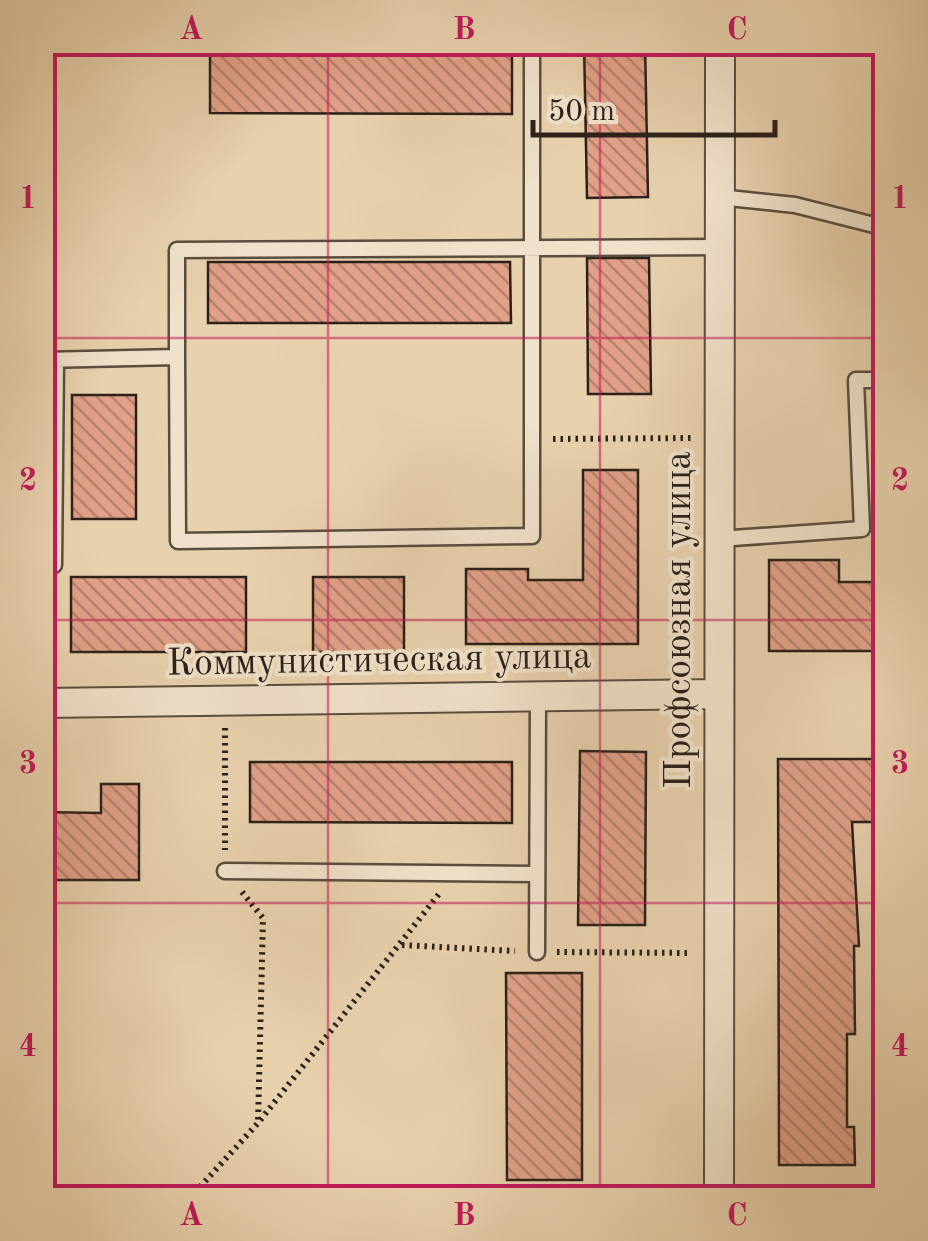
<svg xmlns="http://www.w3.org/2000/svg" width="928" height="1241" font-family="'Old Standard TT',serif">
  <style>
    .building { fill: url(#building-back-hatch); stroke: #2b201a; stroke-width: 2.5 }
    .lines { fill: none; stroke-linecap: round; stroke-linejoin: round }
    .service-casing { stroke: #5a4c3f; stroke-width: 19 }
    .minor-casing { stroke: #5a4c3f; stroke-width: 32 }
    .path { stroke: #2b201a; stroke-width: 6; stroke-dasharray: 2.5 5; stroke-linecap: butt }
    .service { stroke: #f0e1ca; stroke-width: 14 }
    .minor { stroke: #f0e1ca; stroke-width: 28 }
    .grid { fill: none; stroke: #c2185b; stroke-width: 2.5; stroke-opacity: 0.55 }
    .labels { text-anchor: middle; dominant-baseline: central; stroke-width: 8; stroke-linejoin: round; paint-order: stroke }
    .street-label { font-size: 38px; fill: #2b201a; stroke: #f0e1ca }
    .neatline { fill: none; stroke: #c2185b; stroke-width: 4 }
    .grid-label { font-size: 32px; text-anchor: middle; font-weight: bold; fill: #c2185b }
  </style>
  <defs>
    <pattern id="building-back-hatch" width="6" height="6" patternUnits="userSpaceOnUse" patternTransform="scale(2.5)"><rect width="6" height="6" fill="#e1a087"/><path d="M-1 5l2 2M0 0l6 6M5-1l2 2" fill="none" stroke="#b7826e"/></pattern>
  </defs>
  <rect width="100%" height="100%" fill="#e8d1ad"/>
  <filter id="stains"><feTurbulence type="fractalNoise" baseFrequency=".002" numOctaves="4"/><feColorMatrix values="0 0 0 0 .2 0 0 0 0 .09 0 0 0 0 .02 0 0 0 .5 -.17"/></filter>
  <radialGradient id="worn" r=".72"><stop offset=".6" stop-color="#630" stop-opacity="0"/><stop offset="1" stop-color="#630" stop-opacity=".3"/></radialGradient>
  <path class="building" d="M584 42H645L648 197 587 198Z
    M210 51 512 52V114L210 113Z
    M587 258H649L651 394H588Z
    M208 262H510L511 323H208Z
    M72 395H136V519H72Z
    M583 470H638V644H466V569H528V580H583Z
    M769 560H839V582H886V651H769Z
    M71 577H246V652H71Z
    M313 577H404V652H313Z
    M580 751 646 752 645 925H578Z
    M778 759H874V822H852L859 946H854L855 1034H847V1127H854L855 1165H779Z
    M250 762H512V823L250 822Z
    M101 784H139V880H42V812L101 813Z
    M506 973H582V1180H507Z"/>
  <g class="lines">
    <g class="service-casing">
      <path id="service" d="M719 197 795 205 886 228
        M177 357 178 541 532 536V42
        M42 360 177 357V250L719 247
        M719 539 862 529 856 380H886
        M42 565H54L56 360
        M225 871 537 874
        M537 952 538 697"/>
    </g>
    <g class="minor-casing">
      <path id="minor" d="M42 703 717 694
        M719 1198 720 42"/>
    </g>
    <path class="path" d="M553 439 691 438
      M54 674V587
      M225 728V850
      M242 892 263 918 258 1123
      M402 945 515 951
      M557 952 690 953
      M190 1198 258 1123 439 894"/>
    <use href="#service" class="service"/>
    <use href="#minor" class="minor"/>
  </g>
  <path class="grid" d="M328 42V1198M600 42V1198M42 338H886M42 620H886M42 903H886"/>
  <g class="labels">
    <g class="street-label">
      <text transform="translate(680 620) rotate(-90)">Профсоюзная улица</text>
      <text transform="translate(379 661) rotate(-1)">Коммунистическая улица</text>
    </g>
  </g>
  <rect width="928" height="1241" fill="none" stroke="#e8d1ad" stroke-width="110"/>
  <path d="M533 120v15h242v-15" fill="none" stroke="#2b201a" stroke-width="5"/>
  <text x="548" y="120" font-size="30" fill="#2b201a" stroke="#f0e1ca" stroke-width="8" paint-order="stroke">50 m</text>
  <rect x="55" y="55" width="818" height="1131" class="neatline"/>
  <g class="grid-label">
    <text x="191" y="39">A</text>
    <text x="464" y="39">B</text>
    <text x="737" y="39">C</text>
    <text x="28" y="208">1</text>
    <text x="900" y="208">1</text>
    <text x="28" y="490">2</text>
    <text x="900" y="490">2</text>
    <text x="28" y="773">3</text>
    <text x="900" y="773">3</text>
    <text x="28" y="1056">4</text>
    <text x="900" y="1056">4</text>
    <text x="191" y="1225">A</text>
    <text x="464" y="1225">B</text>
    <text x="737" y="1225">C</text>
  </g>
  <rect width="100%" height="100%" filter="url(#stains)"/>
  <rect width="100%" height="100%" fill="url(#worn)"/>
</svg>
